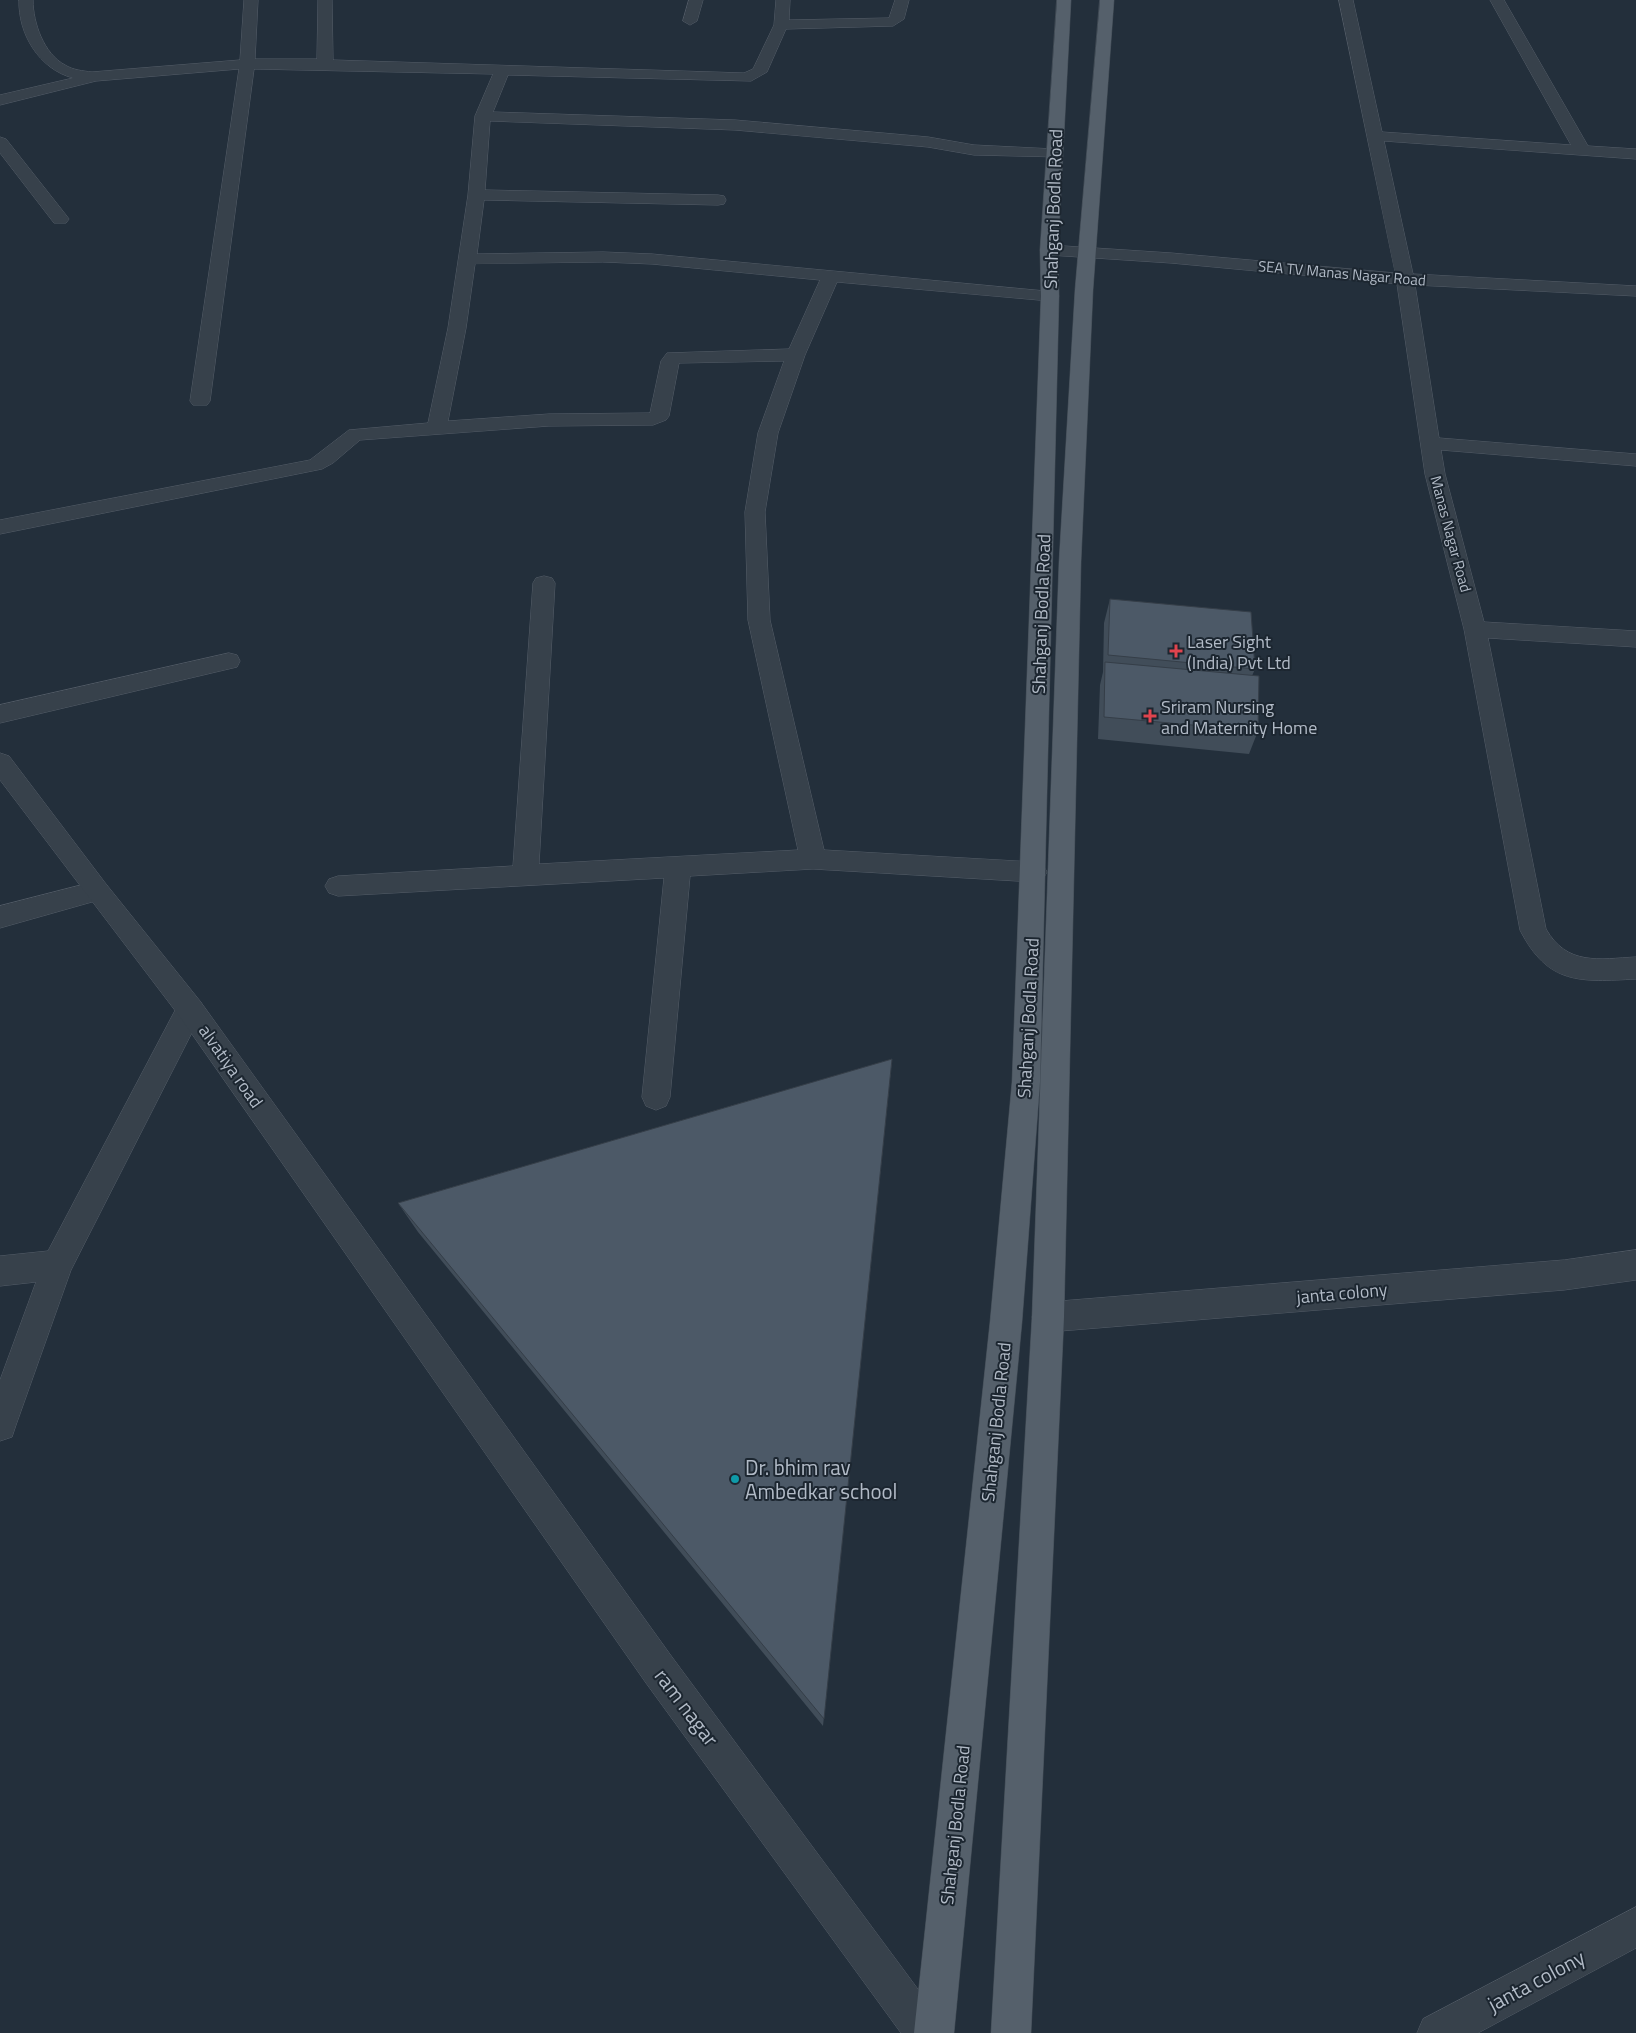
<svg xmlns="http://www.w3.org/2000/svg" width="1636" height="2033" font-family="'Titillium Web',sans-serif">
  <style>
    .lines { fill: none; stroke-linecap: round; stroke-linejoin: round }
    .minor-casing { stroke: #555e69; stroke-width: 1 }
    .tertiary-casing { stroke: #555e69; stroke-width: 1 }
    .primary-casing { stroke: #404a54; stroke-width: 1 }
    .minor { fill: #37414b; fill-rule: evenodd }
    .tertiary { fill: #37414b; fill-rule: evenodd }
    .primary { fill: #55606b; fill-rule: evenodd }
    .wall { fill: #414d59 }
    .building { fill: #4c5967; stroke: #353e48 }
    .health-dot { fill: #e0444e; stroke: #1c2630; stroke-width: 2 }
    .culture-dot { fill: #0f9aa8; stroke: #1c2630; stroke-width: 2 }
    .labels { text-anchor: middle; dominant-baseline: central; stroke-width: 4; stroke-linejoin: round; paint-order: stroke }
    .far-street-label { font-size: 15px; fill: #b2bbc7; stroke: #1c2630 }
    .street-label { font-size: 18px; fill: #b2bbc7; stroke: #1c2630 }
    .poi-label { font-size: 18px; fill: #b2bbc7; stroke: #1c2630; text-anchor: start }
    .near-poi-label { font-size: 21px; fill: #b2bbc7; stroke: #1c2630; text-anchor: start }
    .near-street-label { font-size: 21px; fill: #b2bbc7; stroke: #1c2630 }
  </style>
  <rect width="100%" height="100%" fill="#232f3b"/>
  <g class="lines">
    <g class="minor-casing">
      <path id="minor" d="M19 0H33C33 23 44 54 65 65 73 70 83 71 92 72L240 60 244 0H258L255 59H317L318 0H332L333 60 744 73 753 69 774 25 776 0H790L789 20 889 18 895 0H909L904 19 893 26 786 29 767 72 751 81 508 75 493 112 735 120 928 137 974 145 1054 149 1062 154 1060 157 974 155 928 147 735 130 490 121 485 190 718 195 724 196 726 200 724 204 718 205 484 200 477 254 603 252 652 254 1056 292 1059 296 1056 300 1050 301 837 282 805 355 778 433 765 512 770 620 824 850 1034 862 1043 865 1047 872 1043 879 1034 882 813 869 690 876 670 1097 666 1106 656 1110 646 1106 642 1097 664 878 338 896 329 893 325 886 329 879 338 876 513 866 533 583 536 578 544 576 552 578 555 583 539 864 798 850 748 620 745 512 758 433 784 361 679 363 669 416 666 420 653 425 549 426 360 440 333 463 322 469 0 534V520L310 460 349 430 428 423 448 328 468 195 475 116 493 74 254 69 210 401 207 405H193L190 401 239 69 96 81 0 105V95L73 78C39 69 18 34 19 0ZM603 262 652 264 820 280 789 349 667 353 661 361 650 413 549 414 448 421 466 328 475 264Z
        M689 0H703L697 21 690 25 683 21Z
        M1339 0H1353L1382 132 1571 145 1490 0H1504L1588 146 1636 149V159L1384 141 1413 274 1636 286V296L1415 285 1439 438 1636 454V466L1441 450 1445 474 1484 622 1636 631V647L1488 638 1546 929C1567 966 1599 959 1636 957V979C1580 982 1548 985 1520 930L1464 629 1425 474 1397 284 1171 263 1049 255 1043 254 1040 250 1043 246 1049 245 1171 253 1395 273Z
        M0 137 6 139 66 215 69 219 66 223H54L0 153Z
        M229 653 237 655 240 661 237 667 0 723V705Z
        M97 881 106 884 110 891 106 898 0 928V906Z
        M190 997 200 1001 204 1009 71 1270 16 1425 12 1437 0 1441V1380L36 1282 0 1286V1256L48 1251 180 1001Z
        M1636 1250V1280L1564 1290 1048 1332 1037 1328 1032 1317 1037 1306 1048 1302 1564 1260Z
        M1636 1907V1948L1478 2033H1417L1423 2019Z"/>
    </g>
    <g class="tertiary-casing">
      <path id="tertiary" d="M0 753 9 756 106 884 200 1001 672 1657 940 2019 946 2033H901L646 1683 180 1017 0 780Z"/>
    </g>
    <g class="primary-casing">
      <path id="primary" d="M1057 0H1071L1058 250 1059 296 1040 1082 1022 1322 954 2033H914L990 1322 1012 1082 1041 296 1040 250Z
        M1100 0H1114L1093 290 1081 562 1064 1317 1031 2033H991L1032 1317 1059 562 1075 290Z"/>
    </g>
    <use href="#minor" class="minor"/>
    <use href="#tertiary" class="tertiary"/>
    <use href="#primary" class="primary"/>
  </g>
  <path class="wall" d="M1110 599 1255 669 1252 676 1258 731 1249 754 1098 739 1100 685 1103 672 1104 623Z
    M892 1059 823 1726 418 1232 398 1203Z"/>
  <path class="building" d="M1110 599 1251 612 1255 669 1108 655Z
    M1105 662 1259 676 1258 731 1104 717Z
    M892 1059 824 1719 398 1203Z"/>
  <g class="health-dot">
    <path d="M1173.5 643.5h5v5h5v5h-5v5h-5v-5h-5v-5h5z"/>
    <path d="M1147.5 708.5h5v5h5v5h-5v5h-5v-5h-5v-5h5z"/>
  </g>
  <circle class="culture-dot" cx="735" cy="1479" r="5"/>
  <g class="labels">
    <g class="far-street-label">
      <text transform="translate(1342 273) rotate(5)">SEA TV Manas Nagar Road</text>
      <text transform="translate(1451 534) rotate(75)">Manas Nagar Road</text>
    </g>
    <g class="street-label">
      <text transform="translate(1053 209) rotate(-88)">Shahganj Bodla Road</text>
      <text transform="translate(1041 614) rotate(-88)">Shahganj Bodla Road</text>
      <text transform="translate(1028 1018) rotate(-87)">Shahganj Bodla Road</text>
      <text transform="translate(231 1066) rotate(55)">alvatiya road</text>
      <text transform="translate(1342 1293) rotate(-5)">janta colony</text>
      <text transform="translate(996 1422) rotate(-84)">Shahganj Bodla Road</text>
      <text transform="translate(955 1825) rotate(-84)">Shahganj Bodla Road</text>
    </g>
    <g class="poi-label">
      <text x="1187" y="641">Laser Sight<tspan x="1187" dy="21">(India) Pvt Ltd</tspan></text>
      <text x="1161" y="706">Sriram Nursing<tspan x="1161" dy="21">and Maternity Home</tspan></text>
    </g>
    <g class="near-poi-label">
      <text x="745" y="1467">Dr. bhim rav<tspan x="745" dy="24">Ambedkar school</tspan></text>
    </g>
    <g class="near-street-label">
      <text transform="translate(687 1707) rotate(53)">ram nagar</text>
      <text transform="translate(1536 1980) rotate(-28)">janta colony</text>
    </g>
  </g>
</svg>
